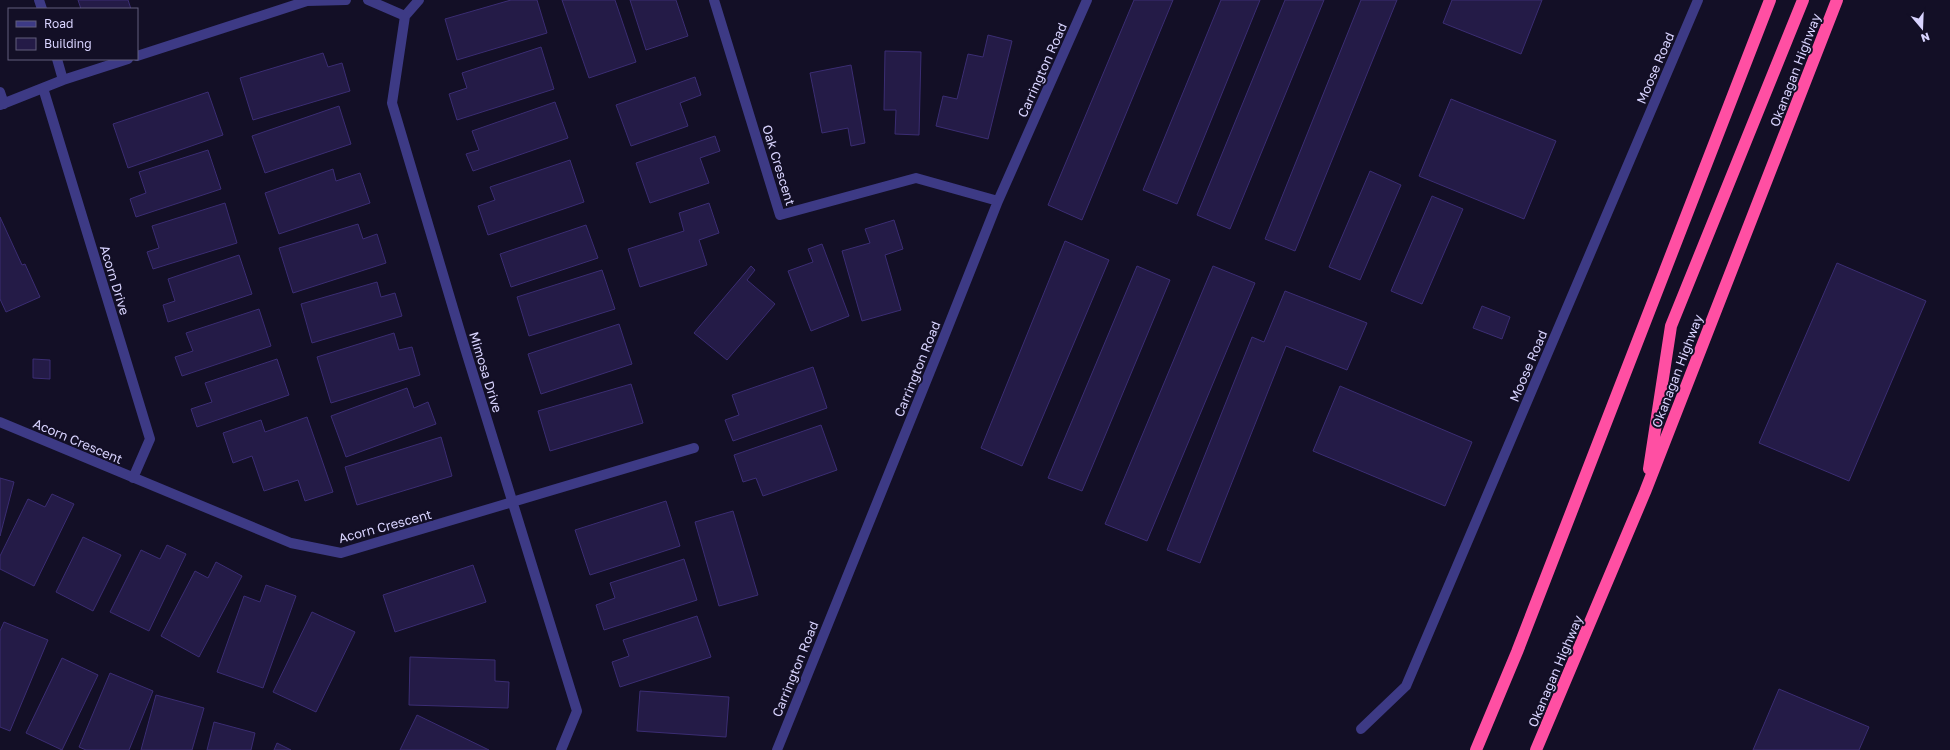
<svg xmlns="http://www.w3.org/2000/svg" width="1950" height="750" font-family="'Golos Text',sans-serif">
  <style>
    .building { fill: #241b47; stroke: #3b2d73 }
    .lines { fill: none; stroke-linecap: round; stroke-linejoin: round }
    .street { stroke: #3d3a85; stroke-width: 10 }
    .highway { stroke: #ff4fa3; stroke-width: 12 }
    .labels { text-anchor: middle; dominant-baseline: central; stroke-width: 4; stroke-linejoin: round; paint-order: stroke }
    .street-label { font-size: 13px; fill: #d9d4ff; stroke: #130f26 }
  </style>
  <rect width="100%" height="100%" fill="#130f26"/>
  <path class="building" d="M78 0H128L131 9H81Z
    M511 0H537L547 33 457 60 445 19Z
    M562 0H615L636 62 589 78Z
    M630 0H676L688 36 646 50Z
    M1134 0H1173L1082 220 1048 205Z
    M1221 0H1260L1177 204 1143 190Z
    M1285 0H1324L1230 229 1197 215Z
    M1361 0H1397L1295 251 1265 239Z
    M1452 0H1542L1521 54 1443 23Z
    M988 35 1012 41 988 139 936 126 943 96 957 99 968 54 983 57Z
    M541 47 554 89 457 120 449 94 467 88 462 73Z
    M885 51 921 52 919 135 895 134 896 110H884Z
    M323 53 328 67 342 63 350 91 253 120 240 78Z
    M851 65 865 143 851 146 848 128 822 133 810 73Z
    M695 77 701 95 680 103 688 126 631 146 616 105Z
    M208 92 223 135 128 168 113 124Z
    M1451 99 1556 141 1524 219 1419 176Z
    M555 102 568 138 473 171 466 154 479 150 472 131Z
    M339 106 351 144 265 173 252 136Z
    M715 136 720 151 700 158 709 183 650 203 636 163Z
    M208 150 221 189 136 217 130 199 146 193 139 172Z
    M570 160 584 202 488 235 478 206 495 200 490 187Z
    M333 169 336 181 360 173 370 203 279 234 265 193Z
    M1370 171 1401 185 1360 280 1329 267Z
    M1432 196 1463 209 1422 304 1391 291Z
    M225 203 237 243 153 269 147 252 159 248 152 226Z
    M709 203 719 233 699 240 707 265 640 287 628 249 684 231 679 213Z
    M0 217 22 265 25 264 40 297 6 312 0 299Z
    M894 220 903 249 885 255 901 310 862 321 842 251 870 243 865 229Z
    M358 224 363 239 377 234 386 263 293 293 279 248Z
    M586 225 598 258 511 287 500 254Z
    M1065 241 1109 260 1022 466 981 448Z
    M822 244 849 316 811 331 788 271 813 262 808 249Z
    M239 255 252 294 168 322 163 305 175 301 168 279Z
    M1837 263 1926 301 1849 481 1759 443Z
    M751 266 755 270 747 280 775 304 727 360 694 333Z
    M1137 266 1170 280 1082 491 1048 478Z
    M1213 266 1255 283 1147 541 1105 524Z
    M602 270 615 309 529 336 517 297Z
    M377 282 381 297 395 293 402 316 312 343 301 304Z
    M1285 291 1367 323 1347 370 1286 346 1200 563 1167 550 1252 337 1264 342Z
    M1482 306 1510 317 1502 339 1473 328Z
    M259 309 271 346 182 376 175 357 193 351 186 333Z
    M619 324 632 364 541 394 528 354Z
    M394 333 399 350 412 347 420 375 331 403 317 357Z
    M33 359 50 360V379L33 378Z
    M277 359 289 395 197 427 191 409 212 402 205 383Z
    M813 367 827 408 733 441 725 420 739 415 732 395Z
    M631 384 643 423 550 451 538 411Z
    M1340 386 1472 442 1445 506 1313 451Z
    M407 388 414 408 428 402 436 424 346 457 331 416Z
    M307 417 333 492 305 501 298 480 264 491 252 456 233 463 223 433 261 420 265 432Z
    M821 425 837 470 763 496 756 478 743 482 734 455Z
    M441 437 452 476 357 505 345 467Z
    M0 478 14 482 0 536Z
    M52 494 74 504 34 586 0 569V556L28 499 45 507Z
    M666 501 680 546 590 575 575 530Z
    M733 511 758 595 719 606 695 522Z
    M83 537 121 555 93 611 56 592Z
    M167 545 186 554 149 631 110 612 141 550 160 559Z
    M684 559 697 600 604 630 596 605 615 598 610 583Z
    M216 562 242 576 199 657 161 636 195 571 208 578Z
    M473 565 486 602 395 632 383 595Z
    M266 585 296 596 263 688 217 672 244 596 260 602Z
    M312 612 355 632 316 712 273 692Z
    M697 616 711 657 620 687 612 662 629 656 623 640Z
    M4 622 48 640 10 731 0 727V631Z
    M410 657 495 660V681L509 682 508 708 409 705Z
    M62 658 98 675 62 750 26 733Z
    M110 673 153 691 129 750H86L79 747Z
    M1779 689 1869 727 1859 750H1753Z
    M640 691 729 697 726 737 637 731Z
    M156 695 204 708 192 750H141Z
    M417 715 489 750H400Z
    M214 722 255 733 251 750H207Z
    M277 743 291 750H274Z"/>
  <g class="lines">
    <path class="street" d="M39 0 42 9
      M368 0 405 16
      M419 0 405 16 392 103 464 345 577 711 561 750
      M714 0 780 215 916 178 998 201
      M137 56 307 1 346 0
      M57 59 63 80
      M43 88 150 439 133 478
      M0 92 4 104
      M0 105 63 80 128 59
      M0 422 291 543 341 553 694 448
      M1361 729 1406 686 1698 0
      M777 750 942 342 998 201 1087 0"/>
    <path class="highway" d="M1649 469 1671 326 1803 0
      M1476 750 1517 652 1770 0
      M1536 750 1645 492 1837 0"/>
  </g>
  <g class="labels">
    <g class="street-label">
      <text transform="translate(1655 68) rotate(-67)">Moose Road</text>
      <text transform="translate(1042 70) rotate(-66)">Carrington Road</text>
      <text transform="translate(1795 70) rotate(-69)">Okanagan Highway</text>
      <text transform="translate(779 165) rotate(73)">Oak Crescent</text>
      <text transform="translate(115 280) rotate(73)">Acorn Drive</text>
      <text transform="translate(1528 366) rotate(-67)">Moose Road</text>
      <text transform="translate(917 369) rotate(-68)">Carrington Road</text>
      <text transform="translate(1677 371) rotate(-69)">Okanagan Highway</text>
      <text transform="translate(486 372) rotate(73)">Mimosa Drive</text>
      <text transform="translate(78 441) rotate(23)">Acorn Crescent</text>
      <text transform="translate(385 526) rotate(-15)">Acorn Crescent</text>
      <text transform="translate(795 669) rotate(-68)">Carrington Road</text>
      <text transform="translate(1555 671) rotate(-67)">Okanagan Highway</text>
    </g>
  </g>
  <rect x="8" y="8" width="130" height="52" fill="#130f26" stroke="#625e7d"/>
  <rect x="16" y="21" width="20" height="6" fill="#3d3a85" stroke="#625e7d"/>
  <text x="44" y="28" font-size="12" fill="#d9d4ff">Road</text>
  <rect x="16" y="38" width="20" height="12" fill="#241b47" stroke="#625e7d"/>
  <text x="44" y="48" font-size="12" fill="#d9d4ff">Building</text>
  <g transform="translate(1922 28) rotate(161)" stroke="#130f26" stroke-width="3" paint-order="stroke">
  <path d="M0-3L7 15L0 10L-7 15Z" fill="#d9d4ff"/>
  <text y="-6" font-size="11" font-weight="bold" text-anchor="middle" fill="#d9d4ff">N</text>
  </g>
</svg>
